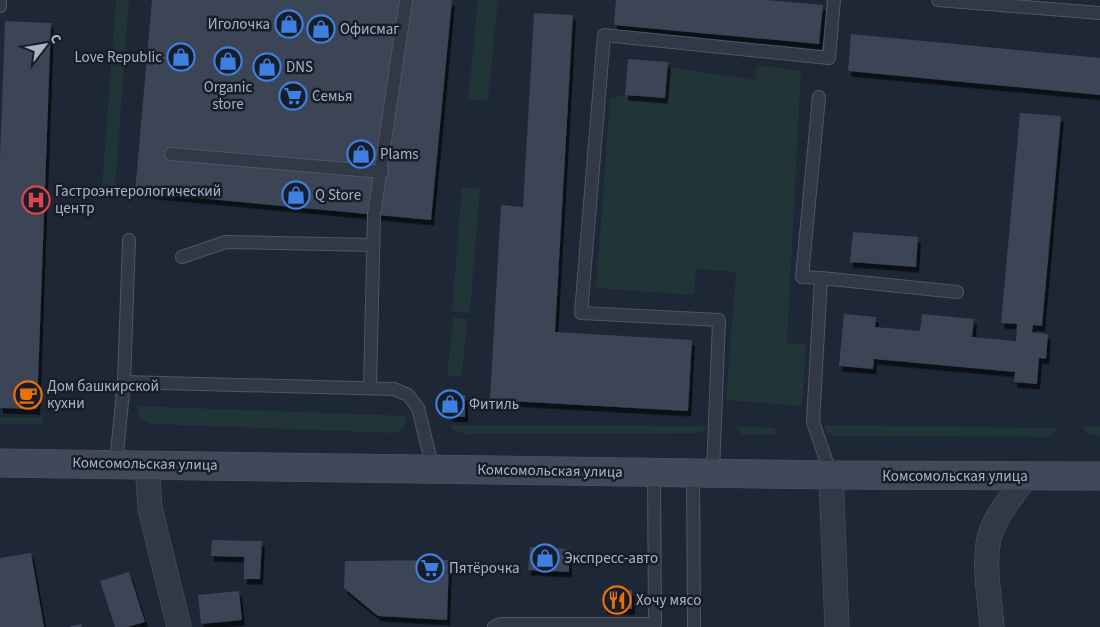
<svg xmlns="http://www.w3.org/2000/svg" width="1100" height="627" font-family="'Source Sans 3',sans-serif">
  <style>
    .green { fill: #213437 }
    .building { fill: #3a4556; filter: url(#shadow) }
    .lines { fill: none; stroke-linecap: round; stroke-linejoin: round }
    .lane-casing { stroke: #4f5664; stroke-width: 14 }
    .street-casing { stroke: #4f5664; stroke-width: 25 }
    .secondary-casing { stroke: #4f5664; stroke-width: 29 }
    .lane { stroke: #323946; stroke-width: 12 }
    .street { stroke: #323946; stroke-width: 24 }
    .secondary { stroke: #404859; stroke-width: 28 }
    .labels { text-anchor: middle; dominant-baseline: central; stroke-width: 5; stroke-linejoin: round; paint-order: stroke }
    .poi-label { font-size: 15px; fill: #abb3c3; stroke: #171e2a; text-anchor: start }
    .street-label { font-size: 15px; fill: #abb3c3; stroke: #171e2a }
  </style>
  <defs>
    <filter id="shadow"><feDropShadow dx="3" dy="5.5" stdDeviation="0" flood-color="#0009"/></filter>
  </defs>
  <rect width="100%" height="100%" fill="#1e2735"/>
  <path class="green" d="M116 0H129L115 188 102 187Z
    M478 0H498L488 101 468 99Z
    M757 65 801 71 787 343 806 344 802 406 726 400 736 272 696 269 694 295 596 288 610 99 625 95 668 67 755 80Z
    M462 187 480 189 470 313 452 311Z
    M453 318 467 319 462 377 447 375Z
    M137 406 407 416 403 430 393 433 154 424C141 421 137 419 137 406Z
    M0 417H45L41 424H0Z
    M450 425 707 426 703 432 697 433 465 434 455 431Z
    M824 425 1058 428 1050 437 835 436 826 432Z
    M734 426 775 428V435L741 434Z
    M1082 426H1100V437L1086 433Z"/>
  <path class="building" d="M152 0H452L431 220 135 192Z
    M616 0H766L823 5 819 44 614 25Z
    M534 13 573 15 555 332 692 340 688 411 490 400 501 205 523 207Z
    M5 21 51 23 37 409 0 408V159Z
    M851 34 1100 58V95L848 71Z
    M628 59 668 62 665 98 625 95Z
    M1020 113 1061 116 1042 326 1033 325 1032 332 1048 334 1046 359 1039 358 1037 384 1014 382 1015 372 874 359 873 369 839 366 844 314 876 317 875 327 920 331 922 314 974 319 972 337 1016 341 1017 324 1001 323Z
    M853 232 918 237 916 267 850 262Z
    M450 395H465V417L449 416Z
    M212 540 262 541 260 579H244V557L211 556Z
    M530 547 569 549V572L528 570Z
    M31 553 44 627H0V558Z
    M449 560 447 620 378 616 344 588 345 561Z
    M129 572 145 622 127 627H115L100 581Z
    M604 590H632V609H604Z
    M239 591 242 620 201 624 198 595Z
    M81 624 82 627H70V626Z"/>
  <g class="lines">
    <g class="lane-casing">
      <path id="lane" d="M938 0 1100 13
        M0 6V0
        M819 97 802 277 821 278
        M171 154 382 172
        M182 257 226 242 374 245
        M124 382 394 389 408 395 418 408 433 469
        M370 388 374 215 406 0
        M116 463 124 382 129 240
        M693 472 694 627
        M713 472 719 320 581 313 604 35 829 58 834 0
        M831 475 813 422 821 278 957 292
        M494 627 500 624H655L654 473"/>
    </g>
    <g class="street-casing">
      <path id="street" d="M147 464 150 508 179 627
        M831 475 837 627
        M992 627C990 599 983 566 989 539 994 516 1014 495 1026 476"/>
    </g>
    <g class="secondary-casing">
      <path id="secondary" d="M0 463 831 475 1100 476"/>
    </g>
    <use href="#lane" class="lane"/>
    <use href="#street" class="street"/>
    <use href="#secondary" class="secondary"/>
  </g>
  <defs>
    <g id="shop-ring" transform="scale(1.4375)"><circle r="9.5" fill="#171e2a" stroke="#3f7fe0" stroke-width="1.5"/><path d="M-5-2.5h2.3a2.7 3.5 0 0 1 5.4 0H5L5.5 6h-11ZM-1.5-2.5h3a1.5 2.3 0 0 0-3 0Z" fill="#3f7fe0"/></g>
    <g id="supermarket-ring" transform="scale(1.4375)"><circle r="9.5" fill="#171e2a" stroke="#3f7fe0" stroke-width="1.5"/><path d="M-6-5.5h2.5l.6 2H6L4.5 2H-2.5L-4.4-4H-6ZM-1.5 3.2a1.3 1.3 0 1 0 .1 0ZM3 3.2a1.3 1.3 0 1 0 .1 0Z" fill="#3f7fe0"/></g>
    <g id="hospital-ring" transform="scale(1.4375)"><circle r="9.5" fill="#171e2a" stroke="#e0444e" stroke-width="1.5"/><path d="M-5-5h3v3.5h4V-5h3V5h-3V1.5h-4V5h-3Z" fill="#e0444e"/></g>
    <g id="cafe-ring" transform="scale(1.4375)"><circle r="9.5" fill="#171e2a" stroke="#e8710a" stroke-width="1.5"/><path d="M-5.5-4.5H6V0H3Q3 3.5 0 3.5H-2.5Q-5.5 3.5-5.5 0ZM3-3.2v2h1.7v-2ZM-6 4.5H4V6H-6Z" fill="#e8710a"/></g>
    <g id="restaurant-ring" transform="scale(1.4375)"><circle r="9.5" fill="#171e2a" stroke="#e8710a" stroke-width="1.5"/><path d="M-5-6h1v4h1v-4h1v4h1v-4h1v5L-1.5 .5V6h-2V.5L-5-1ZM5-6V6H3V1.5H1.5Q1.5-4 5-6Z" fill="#e8710a"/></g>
  </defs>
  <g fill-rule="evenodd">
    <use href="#shop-ring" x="289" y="24"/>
    <use href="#shop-ring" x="321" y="29"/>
    <use href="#shop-ring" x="181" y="57"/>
    <use href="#shop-ring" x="228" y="61"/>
    <use href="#shop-ring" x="267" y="67"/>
    <use href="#supermarket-ring" x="293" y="96"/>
    <use href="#shop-ring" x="361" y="154"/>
    <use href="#shop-ring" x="296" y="195"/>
    <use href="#hospital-ring" x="36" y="200"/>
    <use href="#cafe-ring" x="28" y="395"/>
    <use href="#shop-ring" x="450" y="404"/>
    <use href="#shop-ring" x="545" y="558"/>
    <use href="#supermarket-ring" x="430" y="568"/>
    <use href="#restaurant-ring" x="617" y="600"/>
  </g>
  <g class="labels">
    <g class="poi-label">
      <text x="270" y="24" text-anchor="end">Иголочка</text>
      <text x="340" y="29">Офисмаг</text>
      <text x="162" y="57" text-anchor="end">Love Republic</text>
      <text x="286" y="67">DNS</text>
      <text x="228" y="87" text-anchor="middle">Organic<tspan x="228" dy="17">store</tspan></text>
      <text x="312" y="96">Семья</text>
      <text x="380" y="154">Plams</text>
      <text x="55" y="191">Гастроэнтерологический<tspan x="55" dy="17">центр</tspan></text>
      <text x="315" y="195">Q Store</text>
      <text x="47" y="386">Дом башкирской<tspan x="47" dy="17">кухни</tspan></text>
      <text x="469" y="404">Фитиль</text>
      <text x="564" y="558">Экспресс-авто</text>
      <text x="449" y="568">Пятёрочка</text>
      <text x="636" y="600">Хочу мясо</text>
    </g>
    <g class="street-label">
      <text transform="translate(145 464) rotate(1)">Комсомольская улица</text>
      <text transform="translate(550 471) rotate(1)">Комсомольская улица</text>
      <text x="955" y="476">Комсомольская улица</text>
    </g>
  </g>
  <g transform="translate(45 45) rotate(59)" stroke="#171e2a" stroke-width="4" paint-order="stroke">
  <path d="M0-4L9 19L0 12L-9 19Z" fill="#abb3c3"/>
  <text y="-8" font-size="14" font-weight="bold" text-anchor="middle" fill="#abb3c3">С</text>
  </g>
</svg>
